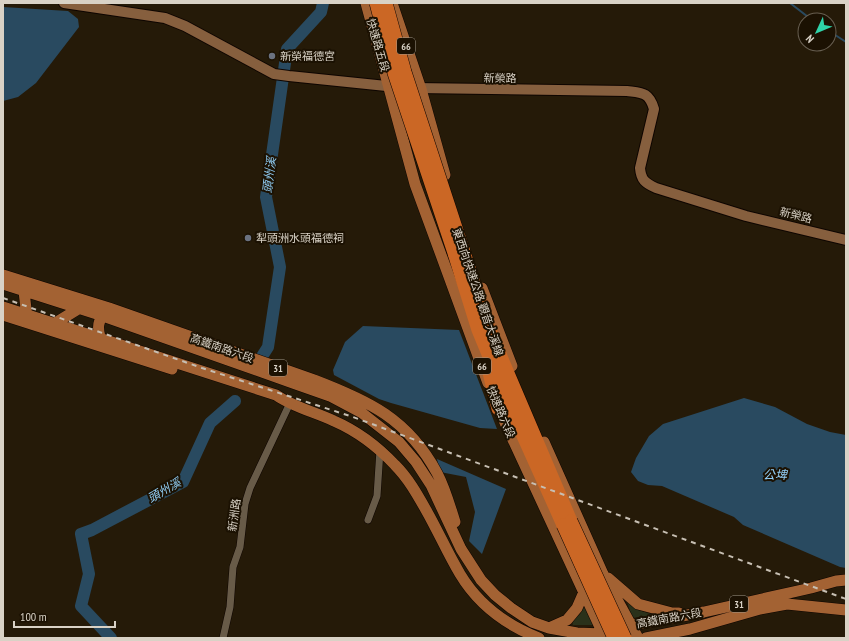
<svg xmlns="http://www.w3.org/2000/svg" width="849" height="641" font-family="'PT Sans Narrow','Noto Sans TC',sans-serif">
  <style>
    .green { fill: #2a311a }
    .water { fill: #294a60 }
    .lines { fill: none; stroke-linecap: round; stroke-linejoin: round }
    .stream { stroke: #294a60; stroke-width: 2 }
    .river { stroke: #294a60; stroke-width: 12 }
    .street-casing { stroke: #0e0500; stroke-width: 8 }
    .secondary-casing { stroke: #0e0500; stroke-width: 12 }
    .primary-casing { stroke: #0e0500; stroke-width: 12 }
    .highway-casing { stroke: #0e0500; stroke-width: 14 }
    .street { stroke: #685b48; stroke-width: 7 }
    .secondary { stroke: #865f3e; stroke-width: 10 }
    .primary { stroke: #a36233; stroke-width: 11 }
    .highway { stroke: #cb6725; stroke-width: 13 }
    .rail { stroke: #c7bfb3; stroke-width: 2; stroke-dasharray: 5 5; stroke-linecap: butt }
    .highway-bridge-casing { stroke: #0e0500; stroke-width: 14; stroke-linecap: butt }
    .highway-bridge { stroke: #cb6725; stroke-width: 13 }
    .worship-dot { fill: #6b7280; stroke: #1b1102; stroke-width: 1.5 }
    .labels { text-anchor: middle; dominant-baseline: central; stroke-width: 4; stroke-linejoin: round; paint-order: stroke }
    .shield { fill: #1b1102; stroke: #a0988b; stroke-width: 1 }
    .shield-label { font-size: 10px; font-weight: bold; fill: #d9d2c6 }
    .street-label { font-size: 11px; fill: #d9d2c6; stroke: #1b1102 }
    .poi-label { font-size: 11px; fill: #d9d2c6; stroke: #1b1102; text-anchor: start }
    .water-label { font-size: 12px; font-style: italic; fill: #91cef6; stroke: #1b1102 }
  </style>
  <rect width="100%" height="100%" fill="#251a08"/>
  <path class="green" d="M627 601 639 610 653 615 632 618Z
    M586 607 594 625H573L572 621 580 614 583 608Z"/>
  <path class="water" d="M3 7 68 11 78 19 79 27 36 83 18 97 3 101Z
    M363 326 459 330 497 429 480 428 391 403 379 399 334 375 333 370 345 342Z
    M744 398 775 407 807 424 830 432 846 435V568L840 567 743 525 734 517 662 486 648 485 638 481 631 472 636 458 649 436 663 424Z
    M437 459 506 489 482 554 469 541 475 512 466 477 440 472Z"/>
  <g class="lines">
    <path class="stream" d="M790 3 812 20
      M829 31 846 42"/>
    <path class="river" d="M261 358 268 347 280 267 266 197 287 49 321 12 323 3
      M111 638 81 606 89 574 81 534 92 530 183 482 210 423 235 401"/>
    <g class="street-casing">
      <path id="street" d="M368 520 377 496 380 450
        M223 638 230 607 233 567 240 547 245 504 250 488 290 403"/>
    </g>
    <g class="secondary-casing">
      <path id="secondary" d="M64 3 165 18 185 26 274 74 289 76 396 87
        M414 88 627 91C642 93 649 92 654 109L640 168C641 180 645 183 656 188L746 216 846 240"/>
    </g>
    <g class="primary-casing">
      <path id="primary" d="M366 3 415 184 488 383
        M393 6 421 89 445 175
        M3 275 109 308 314 380C369 401 408 419 437 473 445 488 450 506 455 522
        M3 284 103 316 293 383 330 396 362 413 399 442 416 462 431 485 461 549 481 580 495 595 511 608 532 622 549 628 577 633 603 634 632 625 704 612 811 588 836 581 846 580
        M482 288 512 366
        M24 291 27 318
        M3 307 276 395C293 407 315 412 334 421 357 431 378 447 395 465 408 478 417 494 426 510 438 531 448 554 460 574 478 604 506 625 539 638
        M3 315 172 369
        M52 325 83 306
        M100 337C98 330 97 322 103 316
        M495 401 605 638
        M544 442 603 574 638 638
        M608 578 638 604 672 613H679
        M549 628 567 620 577 608 584 592
        M646 638 690 629 760 609 787 604 846 610"/>
    </g>
    <g class="highway-casing">
      <path id="highway" d="M463 249 488 326 571 521
        M454 253 478 330 510 407 563 525
        M489 373 498 409"/>
    </g>
    <use href="#street" class="street"/>
    <use href="#secondary" class="secondary"/>
    <use href="#primary" class="primary"/>
    <use href="#highway" class="highway"/>
    <path class="rail" d="M3 298 202 368 353 417 846 599"/>
    <g class="highway-bridge-casing">
      <path id="highway-bridge" d="M376 3 394 73 454 253
        M386 3 405 72 463 249
        M571 521 625 638
        M563 525 614 638"/>
    </g>
    <use href="#highway-bridge" class="highway-bridge"/>
  </g>
  <g class="worship-dot">
    <circle cx="272" cy="56" r="4"/>
    <circle cx="248" cy="238" r="4"/>
  </g>
  <g class="labels">
    <g class="shield">
      <rect x="397" y="38" width="18" height="16" rx="3"/>
      <rect x="473" y="358" width="18" height="16" rx="3"/>
      <rect x="269" y="360" width="18" height="16" rx="3"/>
      <rect x="730" y="596" width="18" height="16" rx="3"/>
    </g>
    <g class="shield-label">
      <text x="406" y="46">66</text>
      <text x="482" y="366">66</text>
      <text x="278" y="368">31</text>
      <text x="739" y="604">31</text>
    </g>
    <g class="street-label">
      <text transform="translate(378 45) rotate(74)">快速路五段</text>
      <text transform="translate(500 78) rotate(1)">新榮路</text>
      <text transform="translate(796 215) rotate(14)">新榮路</text>
      <text transform="translate(478 292) rotate(71)">東西向快速公路 觀音大溪線</text>
      <text transform="translate(222 348) rotate(19)">高鐵南路六段</text>
      <text transform="translate(501 412) rotate(67)">快速路六段</text>
      <text transform="translate(234 515) rotate(-82)">新洲路</text>
      <text transform="translate(669 618) rotate(-10)">高鐵南路六段</text>
    </g>
    <g class="poi-label">
      <text x="280" y="56">新榮福德宮</text>
      <text x="256" y="238">犁頭洲水頭福德祠</text>
    </g>
    <g class="water-label">
      <text transform="translate(269 175) rotate(-83)">頭州溪</text>
      <text x="775" y="474">公埤</text>
      <text transform="translate(164 490) rotate(-30)">頭州溪</text>
    </g>
  </g>
  <rect width="849" height="641" fill="none" stroke="#d9d2c6" stroke-width="8"/>
  <g transform="translate(817 32) rotate(226)"><circle r="19" fill="#1b1102" stroke="#675e50"/>
  <path d="M0-3L7 15L0 10L-7 15Z" fill="#2fd4aa"/>
  <text y="-6" font-size="11" font-weight="bold" text-anchor="middle" fill="#d9d2c6">N</text>
  </g>
  <path d="M14 621v6h101v-6" fill="none" stroke="#d9d2c6" stroke-width="2"/>
  <text x="20" y="621" font-size="12" fill="#d9d2c6" stroke="#1b1102" stroke-width="3" paint-order="stroke">100 m</text>
</svg>
